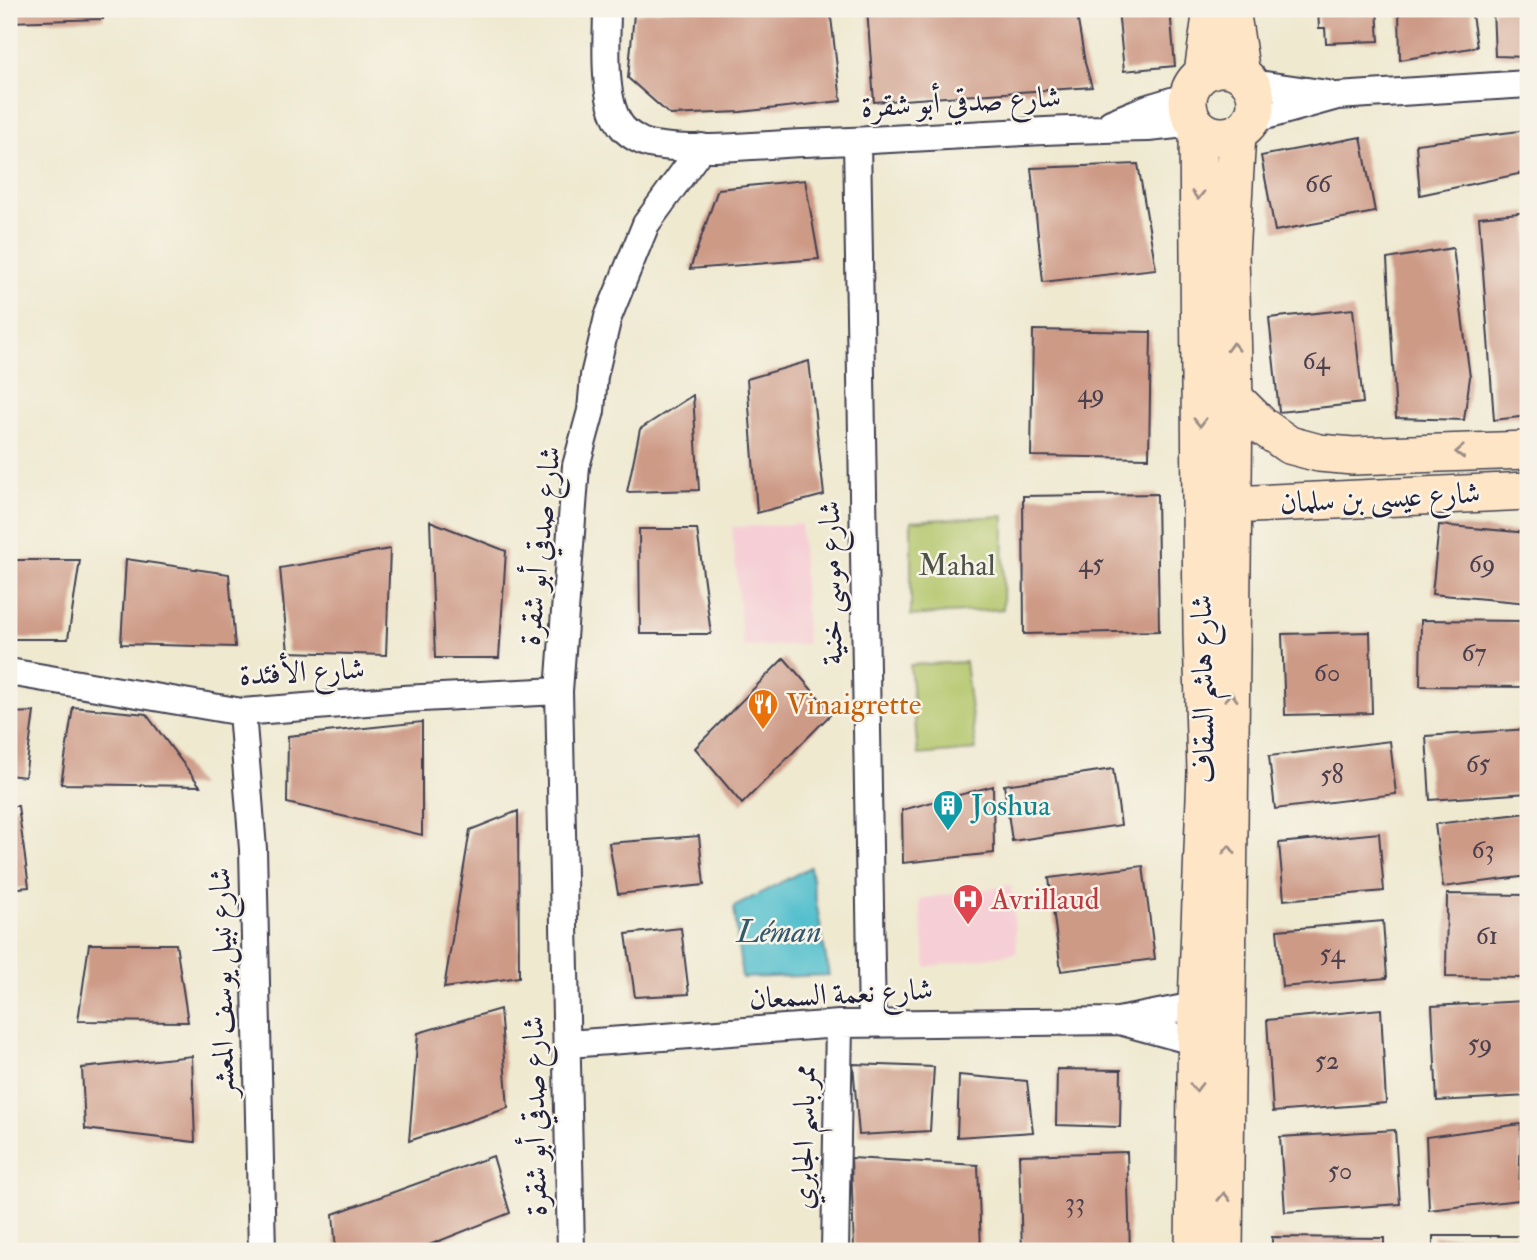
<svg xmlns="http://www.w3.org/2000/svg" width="1537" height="1260" font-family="'IM FELL Double Pica',Amiri,serif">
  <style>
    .built { fill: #f6cfd6 }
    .green { fill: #b1c568; stroke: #6a7452; stroke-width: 2 }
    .water { fill: #53bfcd; stroke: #3a7084; stroke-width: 2 }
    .building { fill: #cd9a86 }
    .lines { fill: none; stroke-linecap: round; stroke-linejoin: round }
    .street-casing { stroke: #414051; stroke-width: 30 }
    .secondary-casing { stroke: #414051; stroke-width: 40 }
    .street { stroke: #fff; stroke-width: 26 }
    .secondary { stroke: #fee5c5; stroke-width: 37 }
    .oneway { stroke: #9b8d87 }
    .labels { text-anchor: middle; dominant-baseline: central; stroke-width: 5; stroke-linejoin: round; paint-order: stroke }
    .number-label { font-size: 26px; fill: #4d404e }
    .street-label { font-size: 30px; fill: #22223b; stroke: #f7f3e8 }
    .park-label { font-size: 30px; fill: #4d5348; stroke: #f7f3e8 }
    .food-label { font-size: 30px; fill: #c56008; stroke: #f7f3e8; text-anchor: start }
    .culture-label { font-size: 30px; fill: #0d838f; stroke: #f7f3e8; text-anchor: start }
    .health-label { font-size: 30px; fill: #be3a42; stroke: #f7f3e8; text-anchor: start }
    .water-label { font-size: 32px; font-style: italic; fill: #33596e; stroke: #f7f3e8 }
  </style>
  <rect width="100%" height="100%" fill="#f7f3e8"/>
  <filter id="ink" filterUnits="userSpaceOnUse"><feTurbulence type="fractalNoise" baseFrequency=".0143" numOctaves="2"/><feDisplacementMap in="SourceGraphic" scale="14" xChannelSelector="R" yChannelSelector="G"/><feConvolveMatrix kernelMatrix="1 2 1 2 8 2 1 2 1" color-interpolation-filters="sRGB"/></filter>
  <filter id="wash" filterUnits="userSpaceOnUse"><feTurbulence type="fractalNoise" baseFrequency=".00686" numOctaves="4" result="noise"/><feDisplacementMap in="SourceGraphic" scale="28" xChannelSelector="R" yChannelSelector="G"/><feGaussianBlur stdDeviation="1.57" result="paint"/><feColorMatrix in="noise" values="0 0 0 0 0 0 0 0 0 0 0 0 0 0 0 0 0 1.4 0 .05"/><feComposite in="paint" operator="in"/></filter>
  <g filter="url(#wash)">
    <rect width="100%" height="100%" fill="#efe9d0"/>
    <path class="built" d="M801 524 807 644 743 647 732 527Z
      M1011 885 1017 953 926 967 919 899Z"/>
    <path class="green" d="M1004 516 1003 609 911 616V521Z
      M965 662 976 750 918 755 910 665Z"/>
    <path class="water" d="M810 867 829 975 742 978 734 907Z"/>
    <g id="blocks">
      <path class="building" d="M9 9H104L103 19 9 22Z
        M668 9H830L841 101 740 112 670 115 628 78 634 14Z
        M867 9H1076L1085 63 1092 87 874 102Z
        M1118 9H1170L1175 66 1124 71Z
        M1318 9H1377L1379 41 1326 43 1325 28H1319Z
        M1399 9H1471L1477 47 1400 60Z
        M1493 9H1528V57L1495 56Z
        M1528 130V172L1420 195 1416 144Z
        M1361 137 1375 212 1275 231 1261 156Z
        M1138 164 1156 269 1043 282 1031 168Z
        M805 180 819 259 690 269 718 189Z
        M1528 212V416L1494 420 1479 217Z
        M1453 248 1470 377 1464 420 1396 418 1387 259Z
        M1353 309 1363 403 1279 412 1269 318Z
        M1033 330 1151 332 1149 458 1031 456Z
        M809 361 824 495 757 513 747 379Z
        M693 395 699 490 627 492 640 429Z
        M1157 494 1159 631 1024 634 1023 496Z
        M430 521 506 551 499 658H435Z
        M1439 525 1528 533V603L1432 594Z
        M639 529H697L711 634H640Z
        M390 549 386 655 288 652 280 568Z
        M126 559 229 574 235 647 121 644Z
        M9 560H80L68 639H9Z
        M1421 620 1528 621V687L1420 686Z
        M1370 632 1372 713 1285 715 1282 634Z
        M784 658 832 713 742 804 695 748Z
        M73 707 146 714 200 786 61 784Z
        M34 712 25 777 9 775V713Z
        M422 722V835L287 803 288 736Z
        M1528 729V793L1430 800 1426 736Z
        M1390 741 1396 794 1275 809 1269 756Z
        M1113 769 1121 825 1012 841 1004 785Z
        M993 786 994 853 903 863 902 810Z
        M9 806H18L29 887 9 889Z
        M518 811 519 977 444 988 470 830Z
        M1528 813V876L1443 887 1435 824Z
        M1379 833 1384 891 1284 900 1279 843Z
        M699 836 704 885 618 894 609 843Z
        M1143 866 1155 959 1061 971 1049 878Z
        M1447 894 1528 895V978L1446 977Z
        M1383 921 1387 978 1282 987 1277 930Z
        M681 928 689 994 635 997 626 934Z
        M89 944H176L188 1022 78 1021Z
        M1524 1001 1528 1096 1437 1101 1432 1006Z
        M500 1009 508 1108 409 1141 418 1033Z
        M1381 1009 1386 1103 1273 1112 1267 1020Z
        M192 1056 195 1142 85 1129 82 1068Z
        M853 1064 934 1067 930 1131 859 1135Z
        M1057 1069 1121 1070 1120 1127 1056 1125Z
        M959 1075 1027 1081 1033 1132 957 1137Z
        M1521 1124 1519 1200 1429 1210 1426 1137Z
        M1395 1130 1400 1204 1285 1212 1280 1137Z
        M1127 1152 1130 1251H1022L1019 1155Z
        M493 1156 510 1213 414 1251H336L333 1214Z
        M851 1158 978 1165 981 1251H854Z
        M1433 1236H1525V1251H1433Z
        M1272 1237 1384 1238V1251H1272Z"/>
    </g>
  </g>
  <g filter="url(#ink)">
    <use href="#blocks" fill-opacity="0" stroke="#414051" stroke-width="2"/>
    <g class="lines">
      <g class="street-casing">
        <path id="street" d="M607 9C607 40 601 103 623 128 630 136 644 144 655 145 703 152 755 145 804 143 919 139 1033 129 1148 128L1195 123
          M1251 83 1328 94
          M1251 120 1337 96 1528 84
          M1111 123 1148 108 1188 96
          M857 141 872 1023
          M9 672 242 712 403 699 559 691
          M242 712 253 849 262 1251
          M1123 1022 1196 1042 1211 1040
          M568 1044 839 1024 1118 1021 1215 1002
          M571 1251 559 691 576 466 591 411 594 376 608 317 646 224 702 147
          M835 1251 839 1024"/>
      </g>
      <g class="secondary-casing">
        <path id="secondary" d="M1231 9 1241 74
          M1188 102a34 34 0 1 1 68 0a34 34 0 1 1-68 0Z
          M1203 73 1212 9
          M1234 398 1262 426 1289 445 1319 453 1353 456 1528 450
          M1232 505 1528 491
          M1194 1251 1197 1004 1206 772 1202 632 1198 126
          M1224 1251 1234 398 1230 255 1237 133"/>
      </g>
      <use href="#street" class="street"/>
      <use href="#secondary" class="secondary"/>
    </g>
    <defs><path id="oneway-chevron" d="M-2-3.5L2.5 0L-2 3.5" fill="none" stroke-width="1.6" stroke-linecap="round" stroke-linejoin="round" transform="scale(1.75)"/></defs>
    <g class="oneway">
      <use href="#oneway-chevron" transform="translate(1198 195) rotate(90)"/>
      <use href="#oneway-chevron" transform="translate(1233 347) rotate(-92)"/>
      <use href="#oneway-chevron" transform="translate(1200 422) rotate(89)"/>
      <use href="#oneway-chevron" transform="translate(1460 452) rotate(178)"/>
      <use href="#oneway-chevron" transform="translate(1231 697) rotate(-89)"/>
      <use href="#oneway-chevron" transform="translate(1229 850) rotate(-89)"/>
      <use href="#oneway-chevron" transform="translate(1196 1087) rotate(90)"/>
      <use href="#oneway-chevron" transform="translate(1224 1197) rotate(-89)"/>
    </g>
  </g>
  <defs>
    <g id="restaurant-pin" transform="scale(1.575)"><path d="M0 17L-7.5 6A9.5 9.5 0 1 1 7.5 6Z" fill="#e8710a" stroke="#f7f3e8"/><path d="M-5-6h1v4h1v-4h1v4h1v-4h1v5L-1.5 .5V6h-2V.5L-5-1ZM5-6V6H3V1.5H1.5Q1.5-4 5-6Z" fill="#fff"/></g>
    <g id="building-pin" transform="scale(1.575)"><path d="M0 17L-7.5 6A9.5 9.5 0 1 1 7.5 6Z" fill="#0f9aa8" stroke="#f7f3e8"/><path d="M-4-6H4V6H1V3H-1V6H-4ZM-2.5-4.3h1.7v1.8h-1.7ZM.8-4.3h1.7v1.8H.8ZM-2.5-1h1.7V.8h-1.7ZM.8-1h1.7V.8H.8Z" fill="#fff"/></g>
    <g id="hospital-pin" transform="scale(1.575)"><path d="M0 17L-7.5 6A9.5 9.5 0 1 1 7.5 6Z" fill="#e0444e" stroke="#f7f3e8"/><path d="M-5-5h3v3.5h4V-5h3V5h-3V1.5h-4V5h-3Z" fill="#fff"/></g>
  </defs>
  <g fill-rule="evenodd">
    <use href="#restaurant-pin" x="763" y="704"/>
    <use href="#building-pin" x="948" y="805"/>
    <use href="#hospital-pin" x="968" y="899"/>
  </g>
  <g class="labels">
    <g class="number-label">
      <text x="1318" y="184">66</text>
      <text x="1316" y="361">64</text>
      <text x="1091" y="394">49</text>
      <text x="1091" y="564">45</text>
      <text x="1482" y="564">69</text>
      <text x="1474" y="653">67</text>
      <text x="1327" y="673">60</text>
      <text x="1478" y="764">65</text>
      <text x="1332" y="775">58</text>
      <text x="1483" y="850">63</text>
      <text x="1487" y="936">61</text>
      <text x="1332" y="954">54</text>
      <text x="1480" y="1044">59</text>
      <text x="1327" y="1061">52</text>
      <text x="1340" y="1171">50</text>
      <text x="1075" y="1203">33</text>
    </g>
    <g class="street-label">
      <text transform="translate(961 102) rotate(-3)">شارع صدقي أبو شقرة</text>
      <text transform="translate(1380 498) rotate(-3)">شارع عيسى بن سلمان</text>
      <text transform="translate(540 546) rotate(-84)">شارع صدقي أبو شقرة</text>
      <text transform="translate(831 583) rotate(-91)">شارع موسى خنية</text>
      <text transform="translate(302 672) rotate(-3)">شارع الأفئدة</text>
      <text transform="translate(1203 689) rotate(-91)">شارع هاشم السقاف</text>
      <text transform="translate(222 982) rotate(-91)">شارع نبيل يوسف المعشر</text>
      <text transform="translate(841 994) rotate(-3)">شارع نعمة السمعان</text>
      <text transform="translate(535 1116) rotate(-91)">شارع صدقي أبو شقرة</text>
      <text transform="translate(804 1137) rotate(-89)">ممر باسم الجابري</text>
    </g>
    <g class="park-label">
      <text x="957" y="565">Mahal</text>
    </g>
    <g class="food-label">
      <text x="786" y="704">Vinaigrette</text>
    </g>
    <g class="culture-label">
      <text x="971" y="805">Joshua</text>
    </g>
    <g class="health-label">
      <text x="991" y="899">Avrillaud</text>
    </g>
    <g class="water-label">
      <text x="779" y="932">Léman</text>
    </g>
  </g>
  <rect width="1537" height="1260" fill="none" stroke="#f7f3e8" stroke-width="35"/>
</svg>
